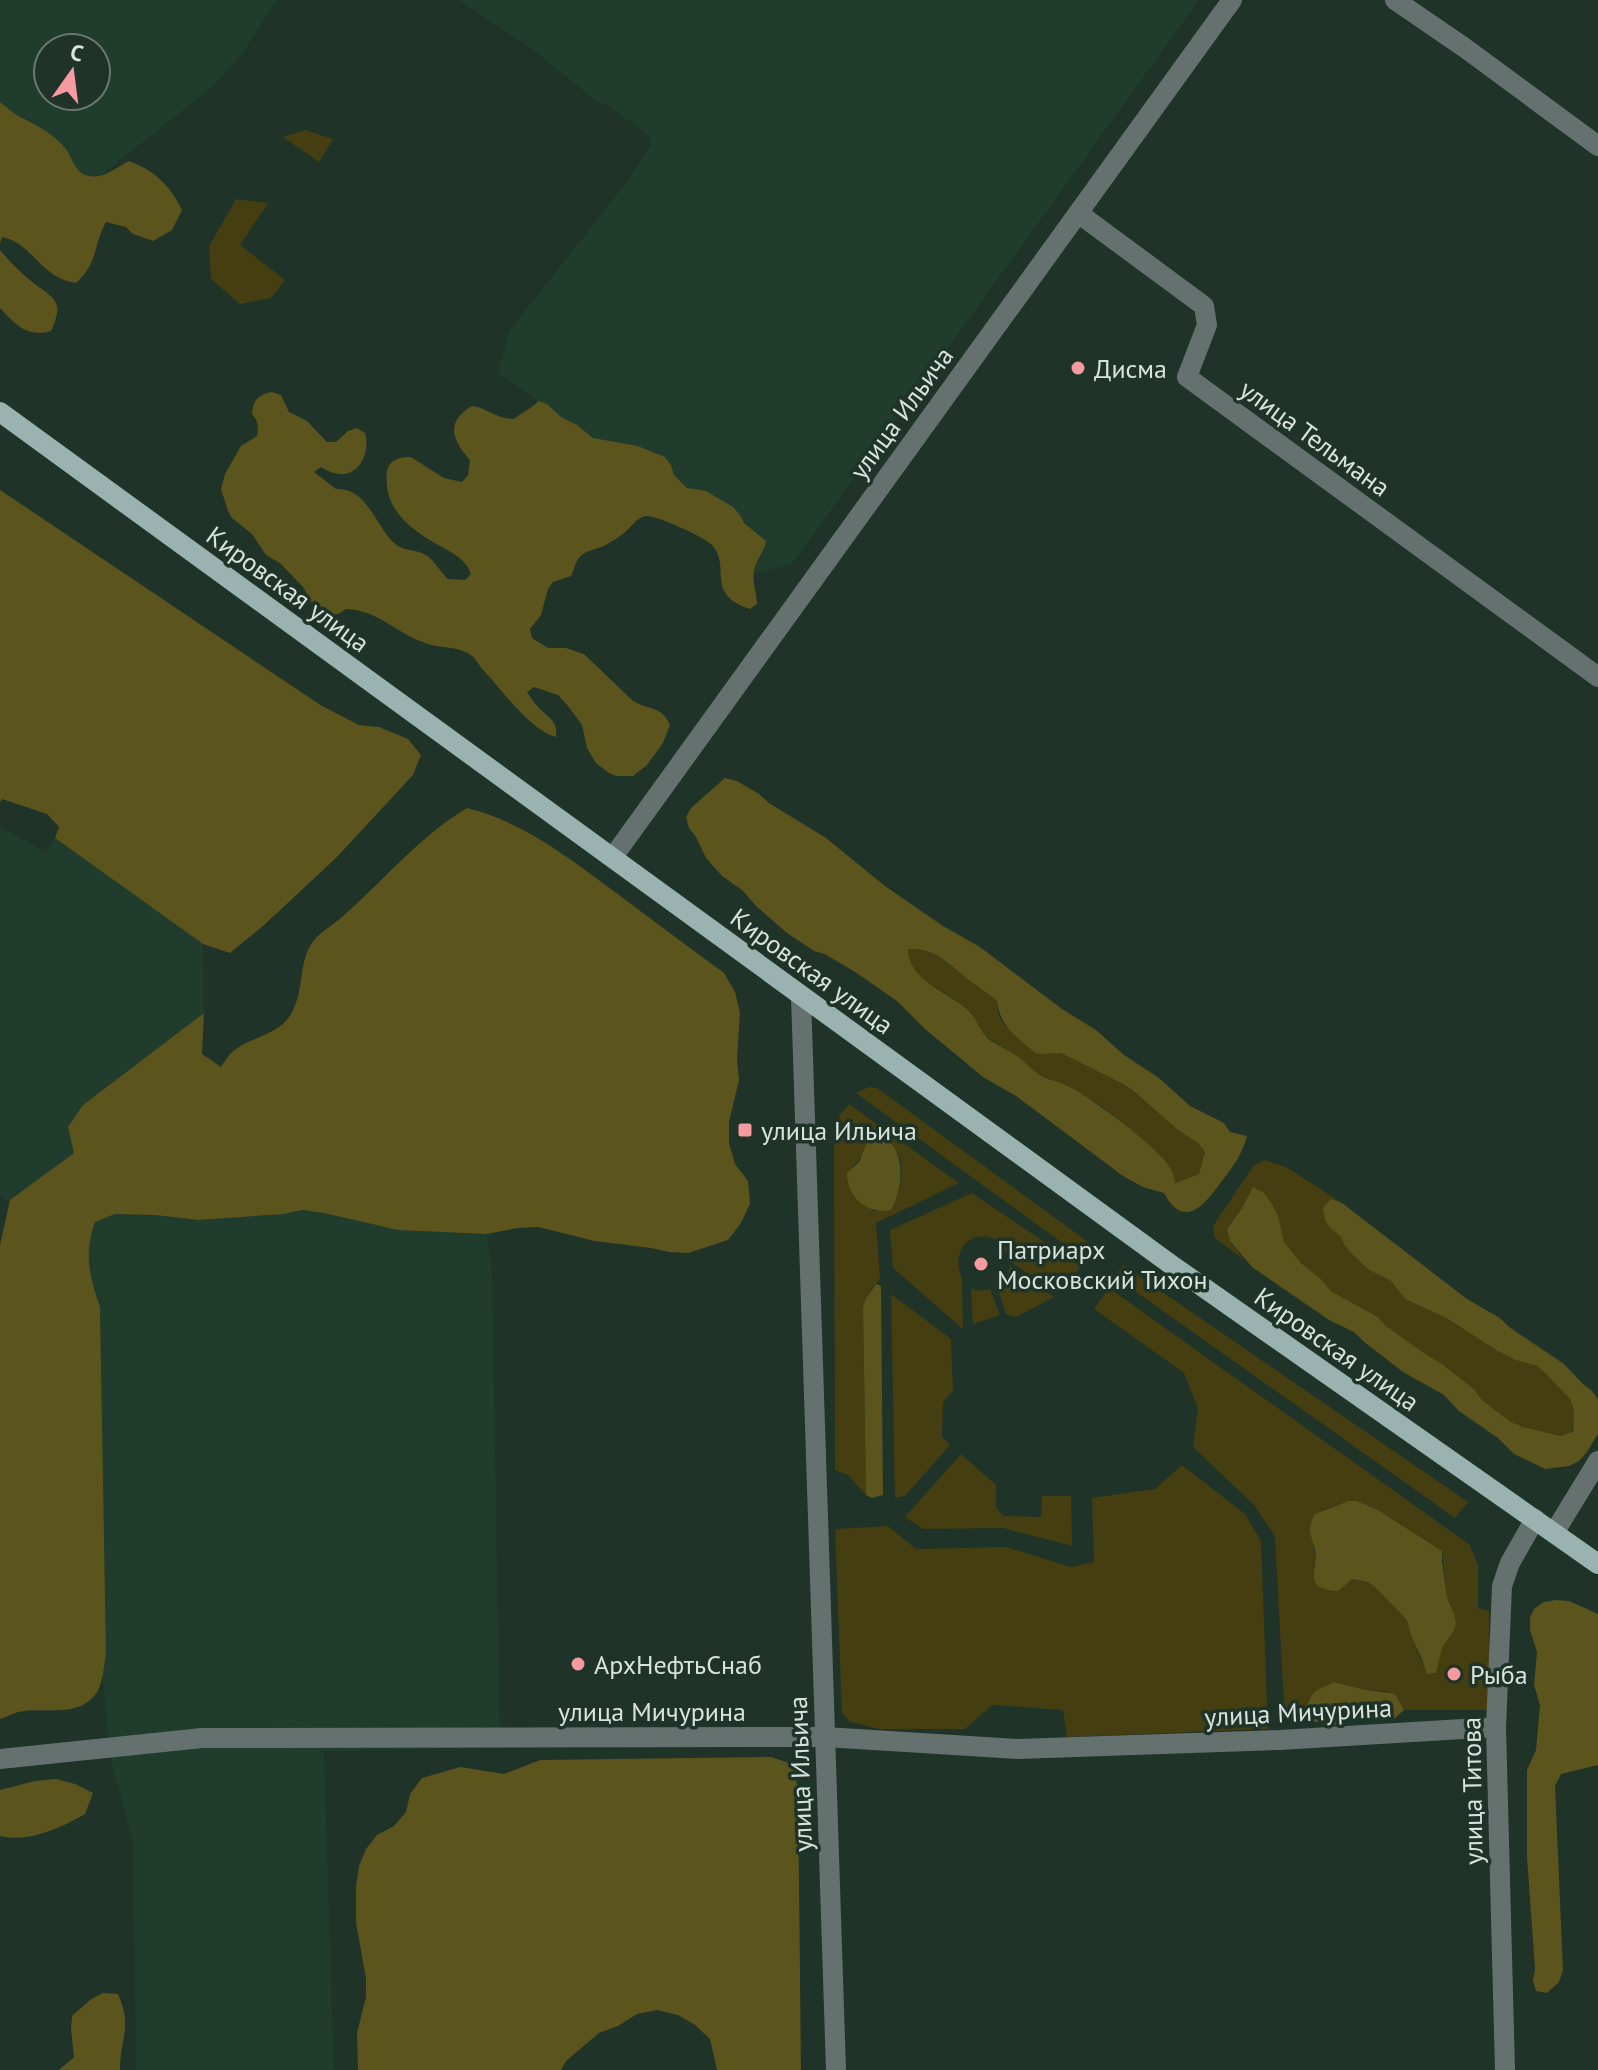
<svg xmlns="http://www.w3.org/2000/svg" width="1598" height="2070" font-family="'PT Sans',sans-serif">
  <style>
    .built { fill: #203c2d; fill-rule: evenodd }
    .green { fill: #443e11; fill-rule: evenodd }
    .forest { fill: #5b541d; fill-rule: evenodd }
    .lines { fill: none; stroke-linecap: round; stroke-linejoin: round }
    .minor { stroke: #64716f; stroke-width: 20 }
    .major { stroke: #9ab3b0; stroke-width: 20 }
    .poi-dot { fill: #f49aa0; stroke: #1f3328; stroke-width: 3 }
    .labels { text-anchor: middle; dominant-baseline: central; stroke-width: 7; stroke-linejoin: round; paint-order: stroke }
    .poi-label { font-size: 26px; fill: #d7e3dc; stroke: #1f3328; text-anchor: start }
    .street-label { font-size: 26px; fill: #d7e3dc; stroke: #1f3328 }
  </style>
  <rect width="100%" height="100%" fill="#1f3328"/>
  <path class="built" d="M0 0H277L242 54 212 87 100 176H88L78 170 66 149 30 120 18 116 0 102ZM48 48H96V96H48Z
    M459 0H1199L792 564 753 574 755 565 761 558 759 534 743 523 740 515 715 496 706 492 687 488 674 475 671 465 665 457 638 446 593 438 577 425 561 417 547 404 538 401 498 373 509 331 629 179 651 144 649 137 635 124 627 120 610 107 592 98 536 52Z
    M0 827 46 852 55 838 203 944 204 1013 83 1105 74 1153 10 1202 0 1196Z
    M302 1210 324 1213 379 1226 487 1234 492 1269 500 1747 324 1751 334 2070H136L133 1842 111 1761 102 1674 106 1653 100 1307 93 1285 89 1264V1242L95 1222 115 1214 155 1215 198 1220 284 1214Z"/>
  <path class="green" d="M305 130 333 139 319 162 283 137Z
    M236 199 268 203 240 245 285 280 271 298 240 304 211 279 209 246Z
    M907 949C930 948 943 959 960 973 972 982 985 991 997 1001L998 1013 1003 1023 1018 1039 1061 1053 1123 1084 1131 1090 1178 1130 1198 1143 1205 1152 1199 1174 1174 1183 1145 1141 1104 1108 1071 1087 1060 1084 1037 1073 1016 1056 984 1035 971 1012 948 995 926 982 917 973 909 963Z
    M869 1087 877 1088 1095 1247 1086 1260 856 1093Z
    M849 1104 959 1183 876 1223 880 1279 870 1291 863 1307 866 1495 848 1475 835 1470 834 1129 840 1115ZM874 1134C881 1138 890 1142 895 1149 907 1166 901 1194 891 1210L873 1211 852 1167C864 1158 864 1144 874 1134Z
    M1265 1160 1288 1168 1342 1203 1331 1200 1323 1208 1331 1229 1340 1236 1345 1246 1353 1255 1369 1270 1391 1281 1405 1299 1448 1319 1496 1350 1517 1360 1537 1366 1562 1389 1570 1399 1574 1411 1572 1433 1561 1436 1523 1427 1511 1422 1482 1400 1474 1389 1442 1364 1421 1351 1386 1326 1378 1317 1331 1291 1321 1279 1301 1263 1284 1242 1280 1230 1253 1187 1242 1208 1227 1228 1230 1241 1244 1260 1214 1237 1213 1226 1254 1165Z
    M972 1193 1081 1267 1061 1292C1045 1283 1027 1274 1013 1263 1003 1256 1007 1242 989 1237 964 1232 952 1258 962 1278L963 1329 893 1268 890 1230Z
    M1123 1265 1468 1502 1455 1518 1115 1277Z
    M1010 1266 1054 1297 1016 1317 1006 1314 997 1286 1006 1277Z
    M971 1288 981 1291 990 1289 1000 1315 973 1324Z
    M1109 1288 1470 1545 1478 1565V1608L1489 1611V1710H1404L1396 1695 1385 1691 1366 1690 1334 1682 1309 1698 1306 1708 1294 1714 1284 1705 1275 1536 1254 1505 1193 1447 1198 1408 1184 1373 1094 1309ZM1348 1501H1357L1378 1510 1442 1551 1447 1597 1451 1605 1453 1632 1442 1648 1424 1666 1411 1636 1407 1620 1401 1613 1375 1587 1368 1582 1352 1579 1344 1584 1314 1568 1316 1561 1313 1545 1323 1510Z
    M891 1294 951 1339 953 1391 943 1402 942 1437 950 1445 905 1496 895 1498Z
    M961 1454 996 1485V1507L1003 1516 1041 1517 1042 1496H1071L1072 1546 1003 1528 923 1529 905 1517Z
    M1182 1465 1245 1514 1261 1541 1268 1729 1067 1737 1063 1710 992 1705 965 1729H880L850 1722 842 1713 835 1529 888 1526 916 1549 1006 1547 1071 1567 1094 1562 1092 1498 1155 1489Z"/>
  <path class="forest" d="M0 102C7 107 13 113 20 117 36 124 55 135 66 149 73 159 75 173 89 176 105 179 116 167 129 161 155 171 170 185 182 210L172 230 153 241 133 234 126 227 106 222C93 245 99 262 76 283 40 278 33 243 2 237L0 244Z
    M0 250C10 262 23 275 36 285 58 300 63 304 51 331 27 338 15 324 0 308Z
    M272 392 281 395 289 412 307 421 327 442H336L348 431 357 428 365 433C371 453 358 480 334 473 329 472 325 469 321 467L314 472 336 489C366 487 375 524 393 542 403 551 411 549 422 553 434 558 439 571 448 579L465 580 471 574C465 557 448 551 433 542 406 526 383 506 387 472 389 459 400 457 411 457L444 478 462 482 468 475 470 460C452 440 445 422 472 406 487 408 497 419 514 419 522 412 533 408 538 401L547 404 561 417 577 425 593 438 638 446 665 457 671 465 674 475 687 488 706 491 733 507 740 515 744 523 766 541C764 553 755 561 754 572 752 583 757 593 757 604L750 609C704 594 732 567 712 545 705 537 654 514 645 516 635 519 633 526 626 531 624 534 609 543 606 545 598 549 583 551 578 559 575 564 574 570 571 576L553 582 548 589 541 615 530 629 532 638 548 648H566L584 654 632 700C648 711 662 705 670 725L663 743 647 765 633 776H616L609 773 596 763 587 748 582 725 568 706 558 695 534 687 527 692C531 698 535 704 540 709 550 719 558 721 556 737 531 731 502 690 484 671 479 666 477 660 472 656 458 645 440 649 425 643 394 632 380 611 346 609L338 614 329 615 315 608 303 587 280 563 266 555 252 534 232 518 228 511 221 489 225 474 241 446 257 436C259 426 258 421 252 414 253 400 258 395 272 392Z
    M0 490 322 706 359 725 379 727 408 739 421 755 413 775 336 858 263 926 230 953 203 944 55 838 59 827 47 814 2 799 0 803Z
    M725 778 737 781 759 794 769 803 826 838 885 886 943 926 980 947 1062 1009 1096 1030 1124 1055 1159 1078 1190 1106 1224 1123 1230 1132 1247 1136C1242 1156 1231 1169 1219 1185 1203 1207 1183 1229 1164 1193L1143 1187 1123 1176 1016 1096 983 1077 925 1029 897 1001 855 972 825 954 814 951 787 933 757 907 742 890 722 876 706 858 696 837 689 828 686 817 691 808ZM908 949C931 948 944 959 960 973 972 983 985 991 997 1001 1000 1027 1017 1038 1037 1054L1061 1053 1123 1084 1132 1090 1178 1130 1198 1143 1205 1152 1199 1174 1175 1183C1174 1179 1174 1175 1172 1171 1163 1150 1096 1102 1074 1089 1064 1083 1051 1081 1040 1075 1032 1070 1025 1062 1017 1056 1008 1050 999 1046 990 1040 980 1033 978 1020 969 1011 948 991 909 982 908 949Z
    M467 808C524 822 569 858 615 892 651 919 687 946 724 973L735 992 740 1013 737 1059 739 1080 729 1122V1143L735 1164 748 1181 750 1204 741 1223 728 1240 688 1253 669 1252 651 1248 595 1241 538 1227 517 1228 487 1234 398 1230 324 1213 302 1210 284 1214 198 1220 155 1215 115 1214 95 1222C84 1254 89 1275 100 1307L106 1653C104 1666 103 1685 95 1695 75 1719 44 1706 18 1712 12 1714 6 1717 0 1719V1245L10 1200 74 1153 68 1127 83 1105 204 1013 202 1054 221 1067C224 1062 228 1056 232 1052 248 1038 277 1035 289 1017 305 993 298 967 310 946 317 933 331 927 342 917 383 881 420 836 467 808Z
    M874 1133C907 1140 905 1188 891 1210 867 1215 847 1197 847 1173L859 1162 868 1140Z
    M1253 1187 1264 1193 1272 1204 1278 1216 1284 1242 1301 1263 1321 1279 1331 1291 1378 1317 1386 1326 1421 1351 1442 1364 1474 1389 1482 1400 1511 1422 1523 1427 1561 1436 1573 1432 1574 1411 1570 1399 1546 1374 1537 1366 1516 1360 1496 1350 1448 1319 1405 1299 1391 1281 1369 1270 1353 1255 1345 1246 1340 1236 1331 1229 1325 1220 1323 1208 1331 1199 1342 1203 1467 1299 1500 1318 1509 1327 1564 1364 1582 1383 1592 1391 1598 1399V1434L1587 1452 1579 1461 1569 1466 1545 1469 1514 1454 1498 1438 1459 1411 1444 1395 1403 1372 1363 1341 1354 1332 1329 1320 1252 1267 1230 1241 1227 1229 1242 1208Z
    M876 1284 881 1286 883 1495 872 1498 866 1495 863 1307 866 1298Z
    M1348 1501H1357L1378 1510 1442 1551V1561L1447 1597 1454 1614 1456 1624 1453 1632 1442 1648 1436 1673 1427 1674 1422 1659 1411 1636 1407 1620 1375 1587 1368 1582 1352 1579 1338 1591C1301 1589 1319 1571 1315 1550 1311 1533 1306 1531 1315 1514Z
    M1556 1600 1569 1601 1598 1614V1765L1561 1774 1555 1786 1563 1970 1559 1982 1547 1993 1536 1991 1533 1980 1535 1969 1527 1857V1770L1536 1750 1540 1705 1534 1685 1537 1652 1530 1630V1618L1534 1609 1544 1602Z
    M1334 1682 1366 1690 1391 1693 1396 1695 1404 1710 1394 1719 1349 1720 1334 1725 1315 1722 1306 1708C1313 1689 1316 1691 1334 1682Z
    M771 1757 792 1764 798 1788 801 2070H717L710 2039 695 2025 678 2015 657 2010 637 2014 618 2026 599 2033 566 2061 561 2070H358L357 2033 366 1997V1978L356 1923V1886L359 1866 366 1849 377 1835 394 1826 406 1812 410 1794 422 1778 460 1767 504 1774 540 1760Z
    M56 1779 75 1784 93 1793 85 1814C61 1828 28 1843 0 1836V1790L35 1781Z
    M103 1993 118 1994C133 2028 120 2037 120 2070H59L74 2057 71 2029 72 2016 90 2000Z"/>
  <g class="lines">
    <path class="minor" d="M1395 0 1465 48 1598 146
      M1078 213 1204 306 1207 325 1187 377 1598 677
      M613 857 1232 0
      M801 996 836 2070
      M1554 1533 1598 1461
      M0 1759 202 1738 825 1737 1018 1749 1280 1740 1496 1727
      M1505 2070 1496 1727 1502 1586 1510 1563 1535 1519"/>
    <path class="major" d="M0 412 1173 1266 1598 1564"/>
  </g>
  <g class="poi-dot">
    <circle cx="1078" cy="368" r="8"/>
    <rect x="737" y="1122" width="16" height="16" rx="4"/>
    <circle cx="981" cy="1264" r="8"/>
    <circle cx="578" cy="1664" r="8"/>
    <circle cx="1454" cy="1674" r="8"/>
  </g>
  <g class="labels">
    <g class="poi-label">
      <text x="1094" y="368">Дисма</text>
      <text x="761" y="1130">улица Ильича</text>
      <text x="997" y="1249">Патриарх<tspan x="997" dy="30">Московский Тихон</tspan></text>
      <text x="594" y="1664">АрхНефтьСнаб</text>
      <text x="1470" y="1674">Рыба</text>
    </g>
    <g class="street-label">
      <text transform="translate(901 413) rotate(-54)">улица Ильича</text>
      <text transform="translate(1315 438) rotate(36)">улица Тельмана</text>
      <text transform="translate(288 589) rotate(36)">Кировская улица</text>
      <text transform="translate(812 971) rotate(36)">Кировская улица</text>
      <text transform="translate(1337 1349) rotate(35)">Кировская улица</text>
      <text x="652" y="1711">улица Мичурина</text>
      <text transform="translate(1298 1712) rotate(-3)">улица Мичурина</text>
      <text transform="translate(800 1774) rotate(-92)">улица Ильича</text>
      <text transform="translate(1472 1791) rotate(-91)">улица Титова</text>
    </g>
  </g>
  <g transform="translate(72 72) rotate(14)"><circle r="38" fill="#1f3328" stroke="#697970" stroke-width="2"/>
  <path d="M0-6L14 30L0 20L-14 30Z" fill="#f49aa0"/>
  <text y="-12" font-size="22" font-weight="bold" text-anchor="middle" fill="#d7e3dc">С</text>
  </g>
</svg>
